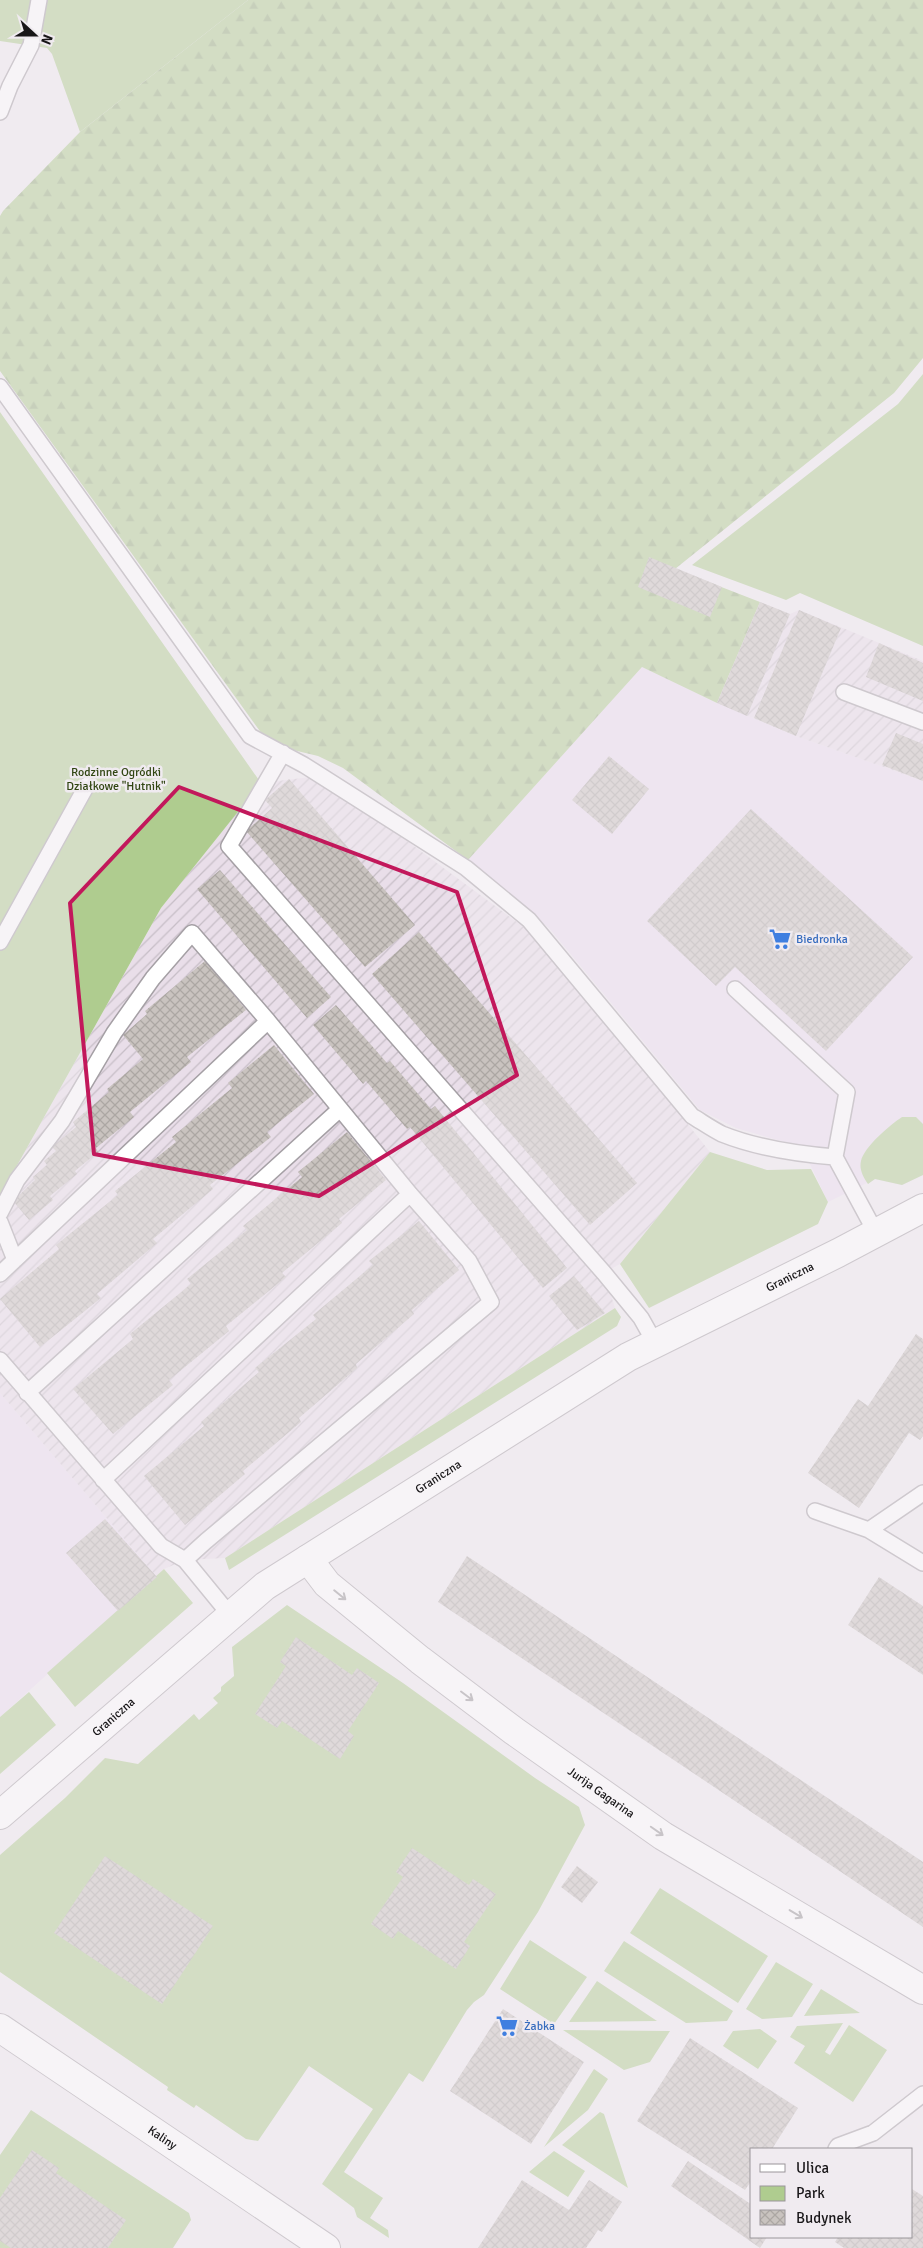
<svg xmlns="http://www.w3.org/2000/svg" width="923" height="2248" font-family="Signika,sans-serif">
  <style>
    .commercial { fill: #ebddf0 }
    .industrial { fill: url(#industrial-furrows) }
    .green { fill: #afcc8f }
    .forest { fill: url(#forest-firs) }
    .building { fill: url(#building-cross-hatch) }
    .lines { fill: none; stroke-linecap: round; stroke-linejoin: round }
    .service-casing { stroke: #a5a0a5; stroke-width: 18 }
    .minor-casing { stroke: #a5a0a5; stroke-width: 30 }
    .service { stroke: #fff; stroke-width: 15 }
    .minor { stroke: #fff; stroke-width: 28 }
    .oneway { stroke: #979697 }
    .marked { fill: none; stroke: #c2185b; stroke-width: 4; stroke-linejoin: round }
    .labels { text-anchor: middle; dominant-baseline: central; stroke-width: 5; stroke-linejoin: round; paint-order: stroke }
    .park-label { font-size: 12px; fill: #304512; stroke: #f0ebf0 }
    .shop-label { font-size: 12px; fill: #366cbe; stroke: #f0ebf0; text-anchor: start }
    .street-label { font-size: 12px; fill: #181618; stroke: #f0ebf0 }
  </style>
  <defs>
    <pattern id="industrial-furrows" width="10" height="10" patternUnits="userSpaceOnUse" patternTransform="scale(1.25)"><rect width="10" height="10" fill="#e9dee9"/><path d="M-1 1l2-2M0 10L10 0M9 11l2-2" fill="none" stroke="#c7bec7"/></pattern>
    <pattern id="forest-firs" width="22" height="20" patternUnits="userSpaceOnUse" patternTransform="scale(1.25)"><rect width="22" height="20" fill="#afcc8f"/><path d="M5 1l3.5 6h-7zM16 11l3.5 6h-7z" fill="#96ae7b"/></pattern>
    <pattern id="building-cross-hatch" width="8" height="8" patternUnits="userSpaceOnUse" patternTransform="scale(1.25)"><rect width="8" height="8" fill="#c9c3bf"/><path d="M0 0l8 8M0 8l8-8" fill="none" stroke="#aca7a3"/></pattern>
  </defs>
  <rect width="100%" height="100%" fill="#f0ebf0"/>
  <path class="commercial" d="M642 667 717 703 796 736 923 781V1175L902 1185 875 1179 828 1202 802 1147 736 1128 700 1110 549 928 468 860Z
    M0 1393 156 1576 0 1717Z"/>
  <path class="industrial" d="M760 602 790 614 799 610 923 661V781L796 736 717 703Z
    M319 776 541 940 710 1152 620 1264 604 1273 615 1308 225 1558 185 1560 164 1569 156 1576 0 1393V1196L161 908 261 783Z"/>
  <path class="green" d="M0 0H248L80 132 52 54 47 48 0 41Z
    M923 374V646L800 593 786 600 692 565 898 404Z
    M0 412 261 783 161 908 0 1196Z
    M902 1117H916L923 1124V1175L902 1185 875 1179 868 1184C863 1177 859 1169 861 1161 864 1147 890 1125 902 1117Z
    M710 1152 767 1170 811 1169 828 1202 818 1224 649 1308 620 1264Z
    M615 1308 621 1317 617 1326 229 1570 225 1558Z
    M164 1569 193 1603 75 1707 47 1673Z
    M287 1605 403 1683 535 1778 579 1807 585 1825 538 1912 484 1995 474 2002 467 2010 423 2082 409 2073 344 2172 383 2198 370 2218 388 2230 389 2238 357 2217 354 2208 322 2184 373 2109 309 2066 258 2141 246 2139 196 2105 194 2108 167 2090 168 2087 0 1972V1855L65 1798 105 1758 138 1764 194 1714 199 1720 218 1703 213 1698 221 1691V1687L234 1676 232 1647Z
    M29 1692 56 1725 0 1774V1717Z
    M660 1888 768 1956 738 2003 630 1933Z
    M530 1940 587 1977 554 2024 500 1989Z
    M624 1941 733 2011 727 2021 686 2023 604 1971Z
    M776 1962 813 1984 792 2017 762 2019 746 2009Z
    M597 1981 657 2021 569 2022Z
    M821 1989 860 2013 804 2016Z
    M843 2023 825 2052 830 2055 849 2025 887 2050 853 2102 794 2063 805 2046 790 2037 797 2026Z
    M760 2029 777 2041 758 2069 723 2046 733 2031Z
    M563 2030 670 2031 650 2062 624 2070Z
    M594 2069 608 2079 588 2110 544 2147Z
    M31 2110 189 2213 191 2220 173 2248H0V2155Z
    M600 2112 604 2114 628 2188 562 2145Z
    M554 2151 585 2171 568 2197 529 2172Z"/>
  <path class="forest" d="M248 0H923V358L894 393 675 569 760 602 717 703 642 667 468 860 343 768 318 756 293 750 262 734 0 371V216L3 211 80 132Z"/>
  <path class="building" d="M649 557 722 587 710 617 638 587Z
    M760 602 790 614 747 716 717 703Z
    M799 610 841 628 796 736 754 718Z
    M879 643 923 663V701L866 677Z
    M896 733 923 744V781L882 765Z
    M609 756 649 789 612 834 572 800Z
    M289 779 415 925 365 967 246 831 272 808 265 800Z
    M751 809 913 957 826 1051 735 967 716 986 647 921Z
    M220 870 331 997 307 1018 197 889Z
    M419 932 637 1183 590 1225 372 974Z
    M206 960 246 1010 187 1057 191 1062 130 1112 134 1117 96 1148 98 1152 75 1171 77 1174 50 1196 53 1200 29 1220 13 1201 35 1180 33 1177 47 1165 44 1161 56 1151 52 1147 76 1127 73 1122 109 1092 107 1089 143 1059 123 1035 147 1014 145 1011Z
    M336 1005 387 1063 390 1061 431 1109 435 1106 567 1268 543 1288 410 1127 407 1129 366 1081 363 1084 313 1025Z
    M274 1045 314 1094 267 1132 271 1137 210 1185 213 1189 153 1239 157 1243 97 1294 101 1298 40 1347 0 1299 59 1249 56 1245 118 1195 115 1191 176 1142 172 1137 232 1088 228 1083Z
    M347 1132 386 1180 339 1219 342 1223 282 1273 286 1277 226 1326 229 1331 169 1380 173 1385 113 1434 73 1389 133 1339 130 1334 191 1284 187 1279 247 1230 243 1226 302 1177 298 1172Z
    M419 1221 459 1270 412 1310 414 1314 356 1364 357 1368 299 1418 301 1422 243 1471 245 1474 185 1525 144 1476 204 1426 201 1422 259 1372 255 1368 316 1319 313 1315 373 1265 369 1261Z
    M574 1276 605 1313 577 1330 549 1296Z
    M916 1334 923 1339V1436L920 1440 909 1433 859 1508 808 1473 858 1399 868 1406Z
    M105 1519 157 1577 118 1611 66 1553Z
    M467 1556 923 1862V1927L438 1602Z
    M879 1577 923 1606V1675L848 1625Z
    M296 1637 352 1675 357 1668 379 1683 348 1731 354 1736 340 1759 282 1721 277 1728 255 1714 286 1666 280 1662Z
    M412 1848 469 1885 473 1879 496 1894 464 1942 470 1946 456 1969 398 1931 393 1939 371 1924 403 1877 396 1872Z
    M105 1856 213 1926 162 2004 54 1933Z
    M577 1866 598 1882 582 1903 561 1887Z
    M503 2009 584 2062 531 2144 450 2091Z
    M690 2038 798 2108 772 2149H752V2180L745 2190 637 2121Z
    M32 2150 59 2168 56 2173 126 2220 108 2248H11L0 2241V2198Z
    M688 2161 752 2205V2237H767L760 2248 671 2186Z
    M522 2180 569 2210 589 2180 622 2202 602 2232 598 2230 586 2248H478Z
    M912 2189 923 2196V2248H844L835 2242 838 2237H912Z"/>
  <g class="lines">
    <g class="service-casing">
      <path id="service" d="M0 112 10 86 31 45 39 0
        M0 387 250 736 304 765 466 868 529 920 692 1116C702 1122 712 1129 722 1134 757 1148 797 1154 835 1157
        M844 692 923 722
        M283 753 229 846 604 1273 641 1318 655 1343
        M0 942 87 785
        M735 989 847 1092 835 1157 876 1233
        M0 1213 17 1180 62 1121 114 1033 153 978 192 933 268 1021 410 1194 469 1261 491 1302 206 1541 185 1560
        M0 1222 15 1260
        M0 1274 268 1021
        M0 1360 161 1546 185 1560 230 1615
        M27 1393 340 1109
        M103 1480 410 1194
        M815 1511 869 1530 923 1563
        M869 1530 923 1493
        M836 2149 838 2146 873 2133 923 2094"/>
    </g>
    <g class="minor-casing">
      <g id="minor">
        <path id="s1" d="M308 1559 327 1584 420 1660 514 1731 663 1836 923 1990"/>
        <path id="s2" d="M0 1815 265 1586 628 1357 838 1253 923 1208"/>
        <path id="s3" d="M0 2028 326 2248"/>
      </g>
    </g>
    <use href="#service" class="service"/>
    <use href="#minor" class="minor"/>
  </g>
  <defs><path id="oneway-shaft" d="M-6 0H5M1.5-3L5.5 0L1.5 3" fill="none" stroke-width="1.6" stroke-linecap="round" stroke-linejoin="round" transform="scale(1.25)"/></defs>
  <g class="oneway">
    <use href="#oneway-shaft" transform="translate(340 1595) rotate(39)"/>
    <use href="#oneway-shaft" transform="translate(467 1696) rotate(37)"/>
    <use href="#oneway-shaft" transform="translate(657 1831) rotate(35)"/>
    <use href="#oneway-shaft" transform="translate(796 1914) rotate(31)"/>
  </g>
  <path d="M0 0H923V2248H0ZM179 787 457 892 517 1075 319 1196 94 1154 70 903Z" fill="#f0ebf0" fill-opacity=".55" fill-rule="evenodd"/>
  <path class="marked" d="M179 787 457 892 517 1075 319 1196 94 1154 70 903Z"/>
  <defs>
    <g id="supermarket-bare" transform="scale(1.725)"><path d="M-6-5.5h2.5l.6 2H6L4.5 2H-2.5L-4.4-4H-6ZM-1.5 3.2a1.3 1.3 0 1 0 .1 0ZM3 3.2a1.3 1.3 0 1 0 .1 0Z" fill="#3f7fe0" stroke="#f0ebf0" stroke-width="2.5" paint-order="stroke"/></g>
  </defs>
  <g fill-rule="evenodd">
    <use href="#supermarket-bare" x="780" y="939"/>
    <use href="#supermarket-bare" x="507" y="2026"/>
  </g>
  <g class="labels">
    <g class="park-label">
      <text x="116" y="772">Rodzinne Ogródki<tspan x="116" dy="14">Działkowe "Hutnik"</tspan></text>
    </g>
    <g class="shop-label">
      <text x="796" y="939">Biedronka</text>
      <text x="524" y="2026">Żabka</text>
    </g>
    <g class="street-label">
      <text stroke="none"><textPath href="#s2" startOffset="960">Graniczna</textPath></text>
      <text stroke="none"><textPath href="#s2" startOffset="555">Graniczna</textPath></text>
      <text stroke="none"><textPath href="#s2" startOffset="150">Graniczna</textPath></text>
      <text stroke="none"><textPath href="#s1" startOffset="376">Jurija Gagarina</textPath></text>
      <text stroke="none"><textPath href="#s3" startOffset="196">Kaliny</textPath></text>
    </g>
  </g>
  <rect x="750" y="2148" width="162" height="90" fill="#f0ebf0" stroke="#9a969a"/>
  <rect x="760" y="2164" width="25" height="8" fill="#ffffff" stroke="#9a969a"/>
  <text x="796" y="2173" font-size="15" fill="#181618">Ulica</text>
  <rect x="760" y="2186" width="25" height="15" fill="#afcc8f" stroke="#9a969a"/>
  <text x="796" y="2198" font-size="15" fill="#181618">Park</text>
  <rect x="760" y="2210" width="25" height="15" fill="url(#building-cross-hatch)" stroke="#9a969a"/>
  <text x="796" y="2223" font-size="15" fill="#181618">Budynek</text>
  <g transform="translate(35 35) rotate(111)" stroke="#f0ebf0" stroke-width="4" paint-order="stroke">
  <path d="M0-4L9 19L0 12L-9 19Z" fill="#181618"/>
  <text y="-8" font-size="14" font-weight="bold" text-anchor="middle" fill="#181618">N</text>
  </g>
</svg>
